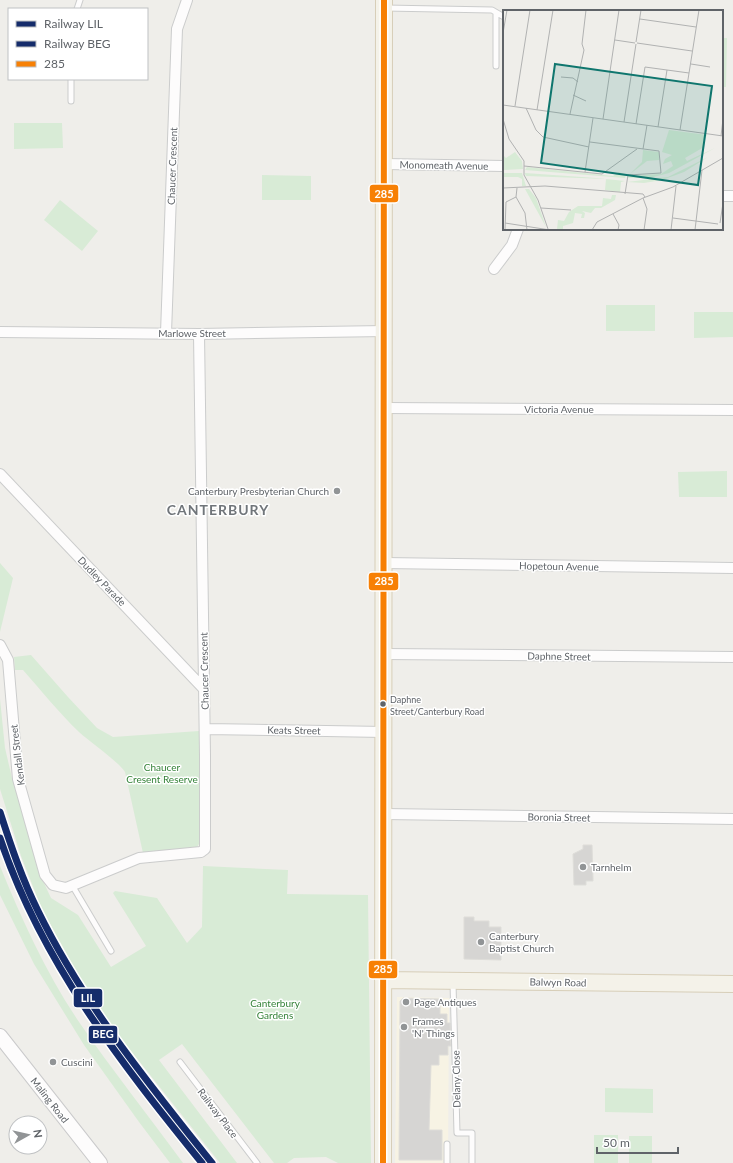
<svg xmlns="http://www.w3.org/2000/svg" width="733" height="1163" font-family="Lato,sans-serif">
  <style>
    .commercial { fill: #f7f3e4 }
    .green { fill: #d8ebd6 }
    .building { fill: #d6d5d3; stroke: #deddd9 }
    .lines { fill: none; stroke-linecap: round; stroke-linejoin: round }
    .lane-casing { stroke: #cbcccc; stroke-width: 7 }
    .street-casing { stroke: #cbcccc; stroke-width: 12 }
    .secondary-casing { stroke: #cacacb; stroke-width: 16 }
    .primary-casing { stroke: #d7ceb8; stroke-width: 18 }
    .lane { stroke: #fdfcfc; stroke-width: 5 }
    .street { stroke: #fdfcfc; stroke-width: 10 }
    .secondary { stroke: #fdfcfc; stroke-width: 14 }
    .primary { stroke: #f4f2e9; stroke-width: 16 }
    .bus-1-casing { stroke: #fff; stroke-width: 9 }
    .bus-1 { stroke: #f78005; stroke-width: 6 }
    .rail-1-casing { stroke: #fff; stroke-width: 10 }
    .rail-2-casing { stroke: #fff; stroke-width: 10 }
    .rail-1 { stroke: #152c6b; stroke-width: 7 }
    .rail-2 { stroke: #152c6b; stroke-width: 7 }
    .poi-dot { fill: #919496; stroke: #fff; stroke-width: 1.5 }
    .bus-dot { fill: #5f6368; stroke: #fff; stroke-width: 1.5 }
    .labels { text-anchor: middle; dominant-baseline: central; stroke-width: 3; stroke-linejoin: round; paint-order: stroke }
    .bus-label { font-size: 9px; fill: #5f6368; stroke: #fff; text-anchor: start }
    .street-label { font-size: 10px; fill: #5f6368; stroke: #fff }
    .poi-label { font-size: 10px; fill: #5f6368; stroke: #fff; text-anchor: start }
    .park-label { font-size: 10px; fill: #348238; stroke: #fff }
    .district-label { font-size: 14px; font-weight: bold; letter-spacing: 1px; fill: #70757a; stroke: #fff }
    .inset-road { fill: none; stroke: #b1b2b2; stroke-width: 1 }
    .view { fill: #0f766e; fill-opacity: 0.15; stroke: #0f766e; stroke-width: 2 }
    .inset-edge { fill: none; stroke: #5f6368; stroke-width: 2 }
    .line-badge { stroke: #fff; stroke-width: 1.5 }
    .badge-label { font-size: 11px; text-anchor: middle; font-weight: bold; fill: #fff }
  </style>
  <rect width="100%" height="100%" fill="#efeeea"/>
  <path class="commercial" d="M397 997 449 998 448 1163H395Z"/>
  <path class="green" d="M722 38H727L726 87H722Z
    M14 123H62L63 148 14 149Z
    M262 175 311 176V200H262Z
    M60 200 98 231 82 251 44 220Z
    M606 305H655V331H606Z
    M694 312H733V337L694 338Z
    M727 471V497H679L678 472Z
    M0 563 13 578 0 632Z
    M31 655 68 697 97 728 113 737 199 731V844L197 847 143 853 125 772C119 762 90 742 79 732 59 713 41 690 23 670H15L14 657Z
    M0 699 5 748 12 778 43 881 51 898 78 915 111 967 146 946 113 893 115 891 157 898 187 943 202 927 203 866 288 870 287 894 368 895 371 1163H338L326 1157 294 1158 287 1163H274L182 1044 159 1060 237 1163H220L108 1022 84 986 41 907 21 856 0 789Z
    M0 866C22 920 46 973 79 1022 112 1070 149 1116 183 1163H170L139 1122 84 1045 34 964 0 895Z
    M605 1088 653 1089V1113L605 1112Z
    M594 1135H618V1163H594Z
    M629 1136H652V1163H629Z"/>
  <path class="building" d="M583 845H592L593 879V881H586V885H574L573 854 583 849Z
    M464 917H474V921H489V927H501V960L464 959Z
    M403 998 440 999V1014H447V1023H450L451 1046H448V1055H439V1065H431L429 1130H442V1160H399L400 1005V1001Z"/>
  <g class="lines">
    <g class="lane-casing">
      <path id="lane" d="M385 8 492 10 504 17
        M77 9 80 0
        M496 66V13
        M71 101V79
        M72 885 111 951
        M453 983 457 1133H472V1163
        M180 1062 257 1163
        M447 1144V1163"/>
    </g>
    <g class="street-casing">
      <path id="street" d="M385 164 504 166
        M722 196H733
        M494 269 512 245 518 229
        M0 332 199 334 385 331
        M166 333 177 29 187 0
        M385 408 733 410
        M0 474 204 689
        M384 563 733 568
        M0 645 8 660 18 779 45 875 53 885 66 888 139 858 201 852 205 849V755L199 334
        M384 654 733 657
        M205 729 384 732
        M384 814 733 819"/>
    </g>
    <g class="secondary-casing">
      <path id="secondary" d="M0 1036 100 1163"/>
    </g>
    <g class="primary-casing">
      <path id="primary" d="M383 980 733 984
        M383 1163 384 0"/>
    </g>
    <use href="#lane" class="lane"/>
    <use href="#street" class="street"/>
    <use href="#secondary" class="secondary"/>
    <use href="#primary" class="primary"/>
    <g class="bus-1-casing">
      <path id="bus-1" d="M383 1163 384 0"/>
    </g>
    <use href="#bus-1" class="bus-1"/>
    <g class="rail-1-casing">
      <path id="rail-1" d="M0 812C11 846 22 879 38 911 83 1003 148 1083 212 1163"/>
    </g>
    <g class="rail-2-casing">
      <path id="rail-2" d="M0 838C41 961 121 1063 202 1163"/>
    </g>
    <use href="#rail-1" class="rail-1"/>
    <use href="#rail-2" class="rail-2"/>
  </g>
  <g class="poi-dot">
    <circle cx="337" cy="491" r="4"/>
    <circle cx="583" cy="867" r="4"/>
    <circle cx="481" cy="942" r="4"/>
    <circle cx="406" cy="1002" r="4"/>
    <circle cx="404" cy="1027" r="4"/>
    <circle cx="53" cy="1062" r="4"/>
  </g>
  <circle class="bus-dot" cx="383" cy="704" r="3.5"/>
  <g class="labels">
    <g class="bus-label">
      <text x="390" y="699">Daphne<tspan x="390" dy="12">Street/Canterbury Road</tspan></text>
    </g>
    <g class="street-label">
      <text transform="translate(444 165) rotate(1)">Monomeath Avenue</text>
      <text transform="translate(172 166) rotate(-88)">Chaucer Crescent</text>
      <text x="192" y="333">Marlowe Street</text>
      <text x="559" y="409">Victoria Avenue</text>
      <text transform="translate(559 566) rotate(1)">Hopetoun Avenue</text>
      <text transform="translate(102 581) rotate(46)">Dudley Parade</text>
      <text transform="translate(559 656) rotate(1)">Daphne Street</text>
      <text transform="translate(204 671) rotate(-91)">Chaucer Crescent</text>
      <text transform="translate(294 730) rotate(1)">Keats Street</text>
      <text transform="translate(17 755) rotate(-97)">Kendall Street</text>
      <text transform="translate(559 817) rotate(1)">Boronia Street</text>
      <text transform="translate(558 982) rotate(1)">Balwyn Road</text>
      <text transform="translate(456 1079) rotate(-91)">Delany Close</text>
      <text transform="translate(50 1100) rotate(52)">Maling Road</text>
      <text transform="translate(218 1113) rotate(53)">Railway Place</text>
    </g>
    <g class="poi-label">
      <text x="329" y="491" text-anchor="end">Canterbury Presbyterian Church</text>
      <text x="591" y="867">Tarnhelm</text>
      <text x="489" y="936">Canterbury<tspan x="489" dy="12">Baptist Church</tspan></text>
      <text x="414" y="1002">Page Antiques</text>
      <text x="412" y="1021">Frames<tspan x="412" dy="12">'N' Things</tspan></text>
      <text x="61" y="1062">Cuscini</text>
    </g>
    <g class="park-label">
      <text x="162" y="767">Chaucer<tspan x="162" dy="12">Cresent Reserve</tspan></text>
      <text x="275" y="1003">Canterbury<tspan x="275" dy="12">Gardens</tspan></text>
    </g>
    <g class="district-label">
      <text x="218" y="509">CANTERBURY</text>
    </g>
  </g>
  <g transform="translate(503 10)">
    <rect width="220" height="220" fill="#efeeea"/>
    <path d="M166 120 204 125 200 131 201 137 182 148 184 151 212 138 166 163 146 168H124L125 166 158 164 170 156 168 151 160 154 162 149 169 145 159 142ZM140 140 156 142V150L144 151 127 164 139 152ZM12 142 19 151 20 159 0 160V145L3 148ZM205 147 181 162 159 170 141 173 124 172 165 167ZM24 157 110 166 116 162 123 165 122 168 22 160ZM0 163H19L23 176H19V169L15 167H0ZM22 164V163L93 168 122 171 118 172 117 182 102 180 103 169 23 166ZM22 179H26L33 188 43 217ZM109 185H113L112 190 98 198H92L88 203 79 201 82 203 81 208H78L79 204 72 203 70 213 60 216V220L54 219 55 210 61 211 66 202 75 196H99L100 188 108 189Z" fill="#d8ebd6"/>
    <path class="inset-road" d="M137 9 193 17M0 23 4 0M112 30 132 33M133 32 138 0M134 33 189 41M188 54 207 57M58 67 70 68 75 72M70 85 83 91M0 95 220 126M12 96 27 0M23 98 33 120 40 127 86 137M34 100 50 0M67 104 81 40 79 34 83 0M0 109 6 129 21 151V165L35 190 45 219M100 109 116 0M121 112 133 34M133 114 142 57 186 63M155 117 164 60M177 120 196 0M218 126 220 109M87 132 156 141 158 163 125 165 122 184M140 139 144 115M21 156 99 164 134 139M82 162 90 108M0 178 42 176 140 184 142 187M14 178 13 187 22 203 24 220M140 188 144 199 141 220M38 198 68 200M110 204 116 215 115 220M170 208 215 214M2 213 47 220M217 213 220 193M2 220 3 192 13 187M89 220 94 212 140 188 170 177 220 148M168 220 173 176M192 220 199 160"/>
    <path class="view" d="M52 54 209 76 195 175 38 153Z"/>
    <rect width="220" height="220" class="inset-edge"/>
  </g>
  <g class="line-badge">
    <rect x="369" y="184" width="30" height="19" rx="4" fill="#f78005"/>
    <rect x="368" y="572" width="31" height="19" rx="4" fill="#f78005"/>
    <rect x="368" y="960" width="30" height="19" rx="4" fill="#f78005"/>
    <rect x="73" y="988" width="30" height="20" rx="4" fill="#152c6b"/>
    <rect x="88" y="1025" width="30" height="19" rx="4" fill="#152c6b"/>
  </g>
  <g class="badge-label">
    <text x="384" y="198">285</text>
    <text x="384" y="585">285</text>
    <text x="383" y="973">285</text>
    <text x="88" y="1002">LIL</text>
    <text x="103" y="1038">BEG</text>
  </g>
  <rect x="8" y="8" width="140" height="72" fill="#ffffff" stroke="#bfc1c3"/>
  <rect x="16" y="21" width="20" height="6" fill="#152c6b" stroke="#bfc1c3"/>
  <text x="44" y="28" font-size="12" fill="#5f6368">Railway LIL</text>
  <rect x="16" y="41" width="20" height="6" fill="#152c6b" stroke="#bfc1c3"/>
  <text x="44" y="48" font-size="12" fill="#5f6368">Railway BEG</text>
  <rect x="16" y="61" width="20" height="6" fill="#f78005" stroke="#bfc1c3"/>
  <text x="44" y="68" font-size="12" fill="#5f6368">285</text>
  <g transform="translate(28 1135) rotate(82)"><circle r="19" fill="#ffffff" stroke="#bfc1c3"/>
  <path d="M0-3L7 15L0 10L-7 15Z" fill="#919496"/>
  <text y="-6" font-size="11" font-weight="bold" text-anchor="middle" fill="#5f6368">N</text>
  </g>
  <path d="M597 1147v6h81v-6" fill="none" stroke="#5f6368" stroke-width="2"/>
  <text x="603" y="1147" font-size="12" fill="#5f6368" stroke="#ffffff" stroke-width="3" paint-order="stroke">50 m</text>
</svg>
